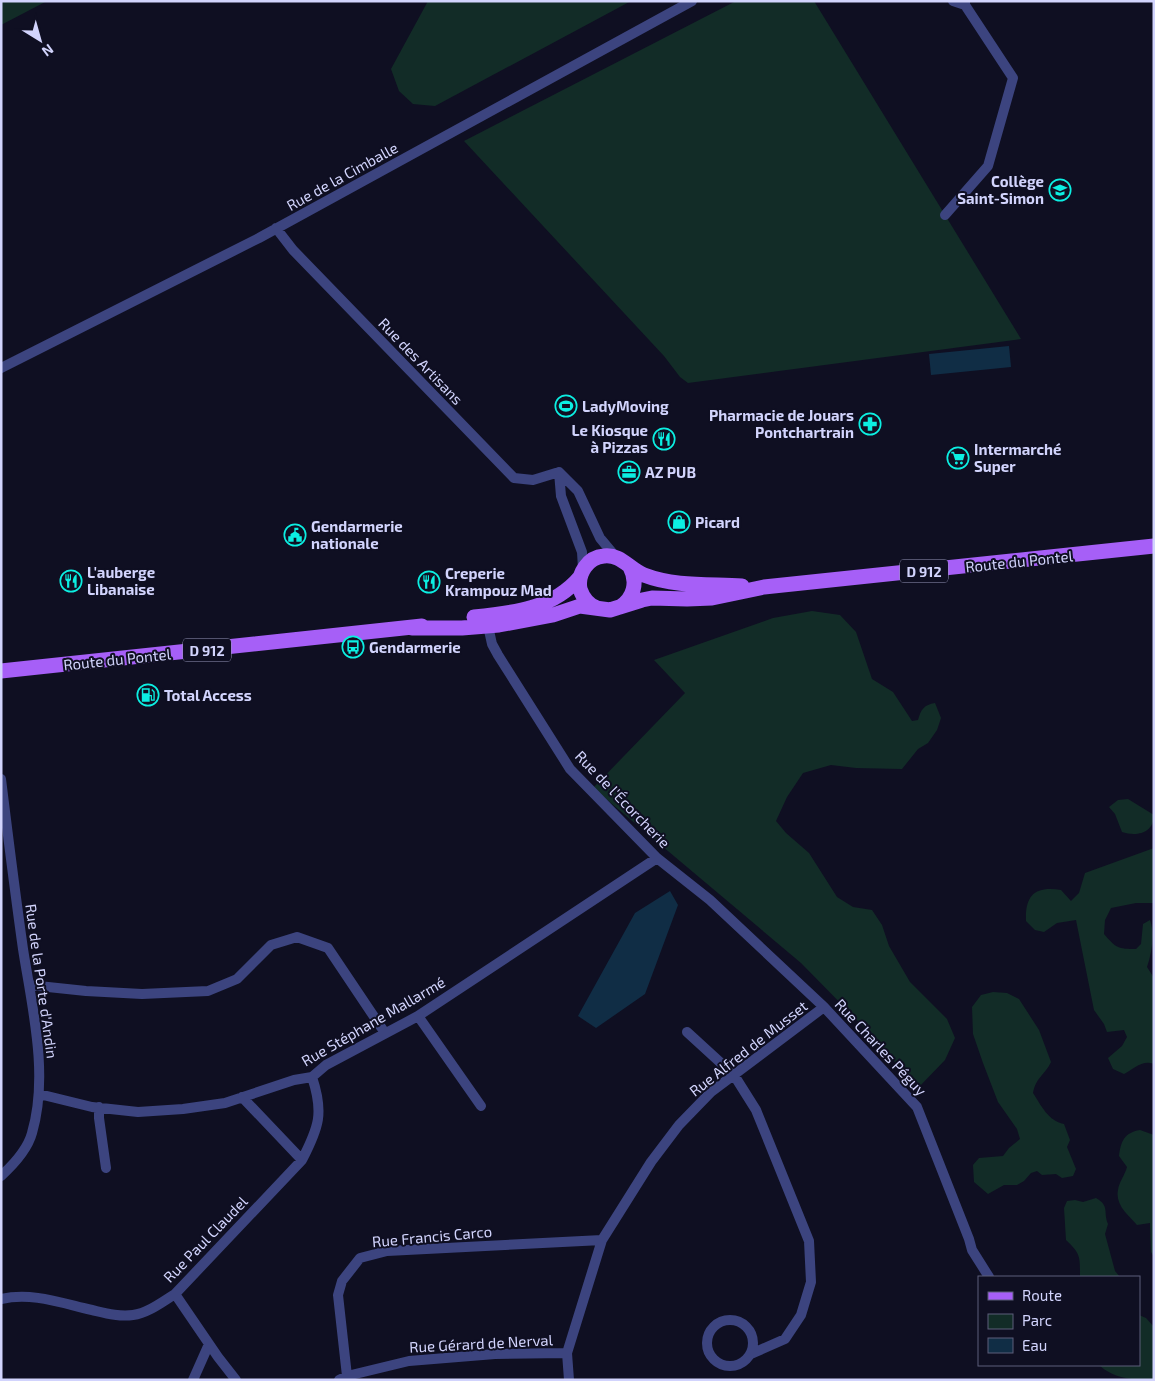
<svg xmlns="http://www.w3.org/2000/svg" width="1155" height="1381" font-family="'Exo 2',sans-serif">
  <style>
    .green { fill: #122c27 }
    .water { fill: #102d45 }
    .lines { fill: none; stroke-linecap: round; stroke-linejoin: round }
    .street { stroke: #3c447f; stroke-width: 10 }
    .primary { stroke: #a65ff7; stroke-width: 15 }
    .labels { text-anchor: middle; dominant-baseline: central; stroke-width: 4; stroke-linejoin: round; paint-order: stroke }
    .shield { fill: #0f0f22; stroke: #9899bb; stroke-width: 1 }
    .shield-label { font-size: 14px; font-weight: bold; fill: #d2d4fd }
    .street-label { font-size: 15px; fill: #d2d4fd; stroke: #0f0f22 }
    .poi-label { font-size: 15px; font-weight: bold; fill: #d2d4fd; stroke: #0f0f22; text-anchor: start }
  </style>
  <rect width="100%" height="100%" fill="#0f0f22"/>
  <path class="green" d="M1 1H47L1 25Z
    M428 1H631L435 106 413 104 399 91 391 69Z
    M736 1H814L1021 339 688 383 680 377 664 356 464 141Z
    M812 611 840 615 856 632 872 679 893 692 912 721 918 720C921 709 924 705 935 703L941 718 937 730 928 743 918 749 902 769 856 768 831 765 803 773 787 797 776 821 786 833 809 853 837 897 853 907 872 910 882 925 889 946 910 982 947 1019 955 1038 945 1060 918 1088 857 1020 801 963 593 788 685 693 654 660 773 618Z
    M1128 799 1154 815C1154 833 1137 837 1122 832L1115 814 1109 807 1118 800Z
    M1154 848V903H1136L1111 908 1105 920 1104 934C1116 948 1118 949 1136 949L1141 944 1143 924 1150 920C1155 934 1152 952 1147 967L1154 978V1064C1143 1059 1133 1069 1124 1074L1113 1069 1108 1058 1122 1046 1127 1037 1124 1030 1107 1032 1104 1024 1094 1010 1076 920 1057 923 1044 932 1035 930 1026 921C1025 894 1036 886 1061 890L1071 901 1079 893 1085 873Z
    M993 992 1007 993 1019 999 1039 1030 1051 1062C1045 1075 1036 1077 1033 1093 1041 1105 1048 1121 1064 1124L1070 1140 1067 1147 1076 1169 1073 1176 1062 1178 1056 1174 1042 1175 1037 1171 1031 1173 1024 1181 1017 1185H1004L988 1194 974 1182 973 1165 979 1158 1003 1156 1009 1148 1020 1139 1017 1129 998 1102 983 1063 973 1034 972 1007 981 995Z
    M1140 1130 1154 1135V1257L1151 1252 1150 1223 1137 1225C1128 1215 1115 1205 1118 1190 1119 1182 1125 1175 1127 1167L1119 1156C1121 1141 1124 1133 1140 1130Z
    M1096 1198C1110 1206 1103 1212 1108 1224L1105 1234 1115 1271 1120 1277H1080C1080 1257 1081 1254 1066 1240L1064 1208 1067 1201 1075 1200 1083 1202Z
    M1139 1315 1146 1318 1154 1327V1380C1134 1380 1114 1379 1099 1365H1139Z"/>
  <path class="water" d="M1009 346 1011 367 931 375 929 354Z
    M670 891 678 905 645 994 596 1028 578 1016 635 913Z"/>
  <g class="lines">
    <path class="street" d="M953 1 965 5
      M945 215 988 166 1013 78 965 5V1
      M276 228 293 250 514 478 533 480 559 472
      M1 368 259 238 692 1
      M583 569 582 552 561 496 559 472 578 491 600 538 615 556
      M488 626 492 644 498 655 570 769 657 858 710 900 824 1007 917 1107 969 1239 972 1250 989 1277
      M1 779C8 836 15 892 23 949 32 1007 49 1075 32 1133 28 1148 13 1165 1 1176
      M29 985 86 991 142 994 208 991 237 979 271 945 297 937 328 948 385 1033
      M418 1016 481 1106
      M687 1032 734 1075 756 1110 809 1241 811 1282 801 1315 785 1339 751 1354
      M39 1094 92 1107 138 1112 183 1109 225 1103 294 1080 312 1077 326 1065 418 1016 657 858
      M242 1097 302 1160
      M99 1107V1118L106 1168
      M175 1294 218 1357 236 1380
      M1 1299C32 1292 61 1303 92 1310 105 1313 119 1317 133 1315 148 1313 162 1302 175 1294L302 1160C319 1127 324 1113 312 1077
      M707 1343a23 23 0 1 1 46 0a23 23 0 1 1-46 0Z
      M347 1376 338 1295 342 1281 360 1258 387 1251 602 1240
      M193 1380 209 1344
      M339 1380 347 1376 409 1361 495 1354 567 1353
      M569 1380 567 1353 602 1240 651 1162 679 1125 711 1092 824 1007"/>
    <path class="primary" d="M620 607C634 598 638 582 630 567
      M597 608C589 605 583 598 580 589 577 574 588 557 604 556 621 554 629 569 644 575 675 587 710 584 742 586
      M474 617C514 613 553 609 580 577
      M412 628H462L499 625 553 615 580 606 610 610 642 600 652 598 687 599 712 598 764 587 1154 546
      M1 671 422 626"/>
  </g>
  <defs>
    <g id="school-ring" transform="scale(1.125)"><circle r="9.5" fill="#0f0f22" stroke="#0cefe2" stroke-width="1.5"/><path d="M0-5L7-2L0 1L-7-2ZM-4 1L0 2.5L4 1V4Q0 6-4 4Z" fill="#0cefe2"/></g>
    <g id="stadium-ring" transform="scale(1.125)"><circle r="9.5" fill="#0f0f22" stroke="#0cefe2" stroke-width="1.5"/><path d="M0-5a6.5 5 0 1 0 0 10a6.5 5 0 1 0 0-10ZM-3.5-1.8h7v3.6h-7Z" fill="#0cefe2"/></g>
    <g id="pharmacy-ring" transform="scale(1.125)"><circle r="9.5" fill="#0f0f22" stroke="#0cefe2" stroke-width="1.5"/><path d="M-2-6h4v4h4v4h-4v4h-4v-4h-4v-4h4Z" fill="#0cefe2"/></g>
    <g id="restaurant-ring" transform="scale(1.125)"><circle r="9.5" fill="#0f0f22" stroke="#0cefe2" stroke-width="1.5"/><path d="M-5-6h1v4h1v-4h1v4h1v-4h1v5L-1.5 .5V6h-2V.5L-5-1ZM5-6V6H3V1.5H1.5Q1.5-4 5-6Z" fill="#0cefe2"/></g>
    <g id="supermarket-ring" transform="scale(1.125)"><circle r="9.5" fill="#0f0f22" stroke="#0cefe2" stroke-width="1.5"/><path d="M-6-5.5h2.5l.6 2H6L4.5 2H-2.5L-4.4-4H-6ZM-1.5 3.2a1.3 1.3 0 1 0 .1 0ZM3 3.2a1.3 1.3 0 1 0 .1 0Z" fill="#0cefe2"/></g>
    <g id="office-ring" transform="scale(1.125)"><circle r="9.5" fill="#0f0f22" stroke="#0cefe2" stroke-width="1.5"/><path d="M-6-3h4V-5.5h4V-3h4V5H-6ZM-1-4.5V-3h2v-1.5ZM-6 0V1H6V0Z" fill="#0cefe2"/></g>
    <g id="shop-ring" transform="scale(1.125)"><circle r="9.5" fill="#0f0f22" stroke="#0cefe2" stroke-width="1.5"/><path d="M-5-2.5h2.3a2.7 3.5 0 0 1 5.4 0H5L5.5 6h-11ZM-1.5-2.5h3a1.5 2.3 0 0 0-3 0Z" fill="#0cefe2"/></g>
    <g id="civic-ring" transform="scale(1.125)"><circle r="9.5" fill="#0f0f22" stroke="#0cefe2" stroke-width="1.5"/><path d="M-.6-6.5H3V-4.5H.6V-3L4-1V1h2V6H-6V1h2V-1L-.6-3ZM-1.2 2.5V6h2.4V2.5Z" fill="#0cefe2"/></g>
    <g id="bus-ring" transform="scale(1.125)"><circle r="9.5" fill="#0f0f22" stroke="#0cefe2" stroke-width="1.5"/><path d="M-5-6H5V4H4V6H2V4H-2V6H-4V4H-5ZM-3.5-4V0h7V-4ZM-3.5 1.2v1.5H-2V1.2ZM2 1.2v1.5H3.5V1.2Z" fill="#0cefe2"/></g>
    <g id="fuel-ring" transform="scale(1.125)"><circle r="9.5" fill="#0f0f22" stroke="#0cefe2" stroke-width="1.5"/><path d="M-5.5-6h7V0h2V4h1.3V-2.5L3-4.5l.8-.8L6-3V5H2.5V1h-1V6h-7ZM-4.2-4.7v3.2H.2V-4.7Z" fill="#0cefe2"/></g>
  </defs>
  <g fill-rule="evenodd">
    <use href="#school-ring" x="1060" y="190"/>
    <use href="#stadium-ring" x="566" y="406"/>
    <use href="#pharmacy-ring" x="870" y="424"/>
    <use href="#restaurant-ring" x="664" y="439"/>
    <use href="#supermarket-ring" x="958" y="458"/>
    <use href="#office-ring" x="629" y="472"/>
    <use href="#shop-ring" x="679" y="522"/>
    <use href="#civic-ring" x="295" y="535"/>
    <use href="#restaurant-ring" x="71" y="581"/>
    <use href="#restaurant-ring" x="429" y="582"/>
    <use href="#bus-ring" x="353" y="647"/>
    <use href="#fuel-ring" x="148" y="695"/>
  </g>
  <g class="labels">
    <g class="shield">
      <rect x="900" y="559.5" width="48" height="23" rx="4"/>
      <rect x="183" y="638.5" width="48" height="23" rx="4"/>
    </g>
    <g class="shield-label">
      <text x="924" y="571">D 912</text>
      <text x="207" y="650">D 912</text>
    </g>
    <g class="street-label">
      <text transform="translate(342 176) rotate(-29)">Rue de la Cimballe</text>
      <text transform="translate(421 361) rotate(46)">Rue des Artisans</text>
      <text transform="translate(1019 561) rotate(-6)">Route du Pontel</text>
      <text transform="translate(117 659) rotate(-6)">Route du Pontel</text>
      <text transform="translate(623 799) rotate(46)">Rue de l'Écorcherie</text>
      <text transform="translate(42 981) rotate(82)">Rue de la Porte d'Andin</text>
      <text transform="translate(373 1021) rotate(-30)">Rue Stéphane Mallarmé</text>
      <text transform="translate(881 1047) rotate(47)">Rue Charles Péguy</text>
      <text transform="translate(748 1048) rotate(-38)">Rue Alfred de Musset</text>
      <text transform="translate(432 1236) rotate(-5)">Rue Francis Carco</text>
      <text transform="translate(205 1239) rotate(-46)">Rue Paul Claudel</text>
      <text transform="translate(481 1343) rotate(-3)">Rue Gérard de Nerval</text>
    </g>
    <g class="poi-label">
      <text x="1044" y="181" text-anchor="end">Collège<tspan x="1044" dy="17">Saint-Simon</tspan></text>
      <text x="582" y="406">LadyMoving</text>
      <text x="854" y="415" text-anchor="end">Pharmacie de Jouars<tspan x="854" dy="17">Pontchartrain</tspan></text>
      <text x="648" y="430" text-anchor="end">Le Kiosque<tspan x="648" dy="17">à Pizzas</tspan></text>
      <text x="974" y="449">Intermarché<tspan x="974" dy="17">Super</tspan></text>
      <text x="645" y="472">AZ PUB</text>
      <text x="695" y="522">Picard</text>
      <text x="311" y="526">Gendarmerie<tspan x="311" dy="17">nationale</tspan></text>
      <text x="87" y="572">L'auberge<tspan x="87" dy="17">Libanaise</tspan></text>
      <text x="445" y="573">Creperie<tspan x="445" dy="17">Krampouz Mad</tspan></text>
      <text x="369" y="647">Gendarmerie</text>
      <text x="164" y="695">Total Access</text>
    </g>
  </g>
  <rect width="1155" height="1381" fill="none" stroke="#d2d4fd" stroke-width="5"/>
  <rect x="978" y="1276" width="162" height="90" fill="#0f0f22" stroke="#5d5e7a"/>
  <rect x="988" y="1292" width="25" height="8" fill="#a65ff7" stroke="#5d5e7a"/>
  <text x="1022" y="1301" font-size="15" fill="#d2d4fd">Route</text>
  <rect x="988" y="1314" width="25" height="15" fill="#122c27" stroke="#5d5e7a"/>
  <text x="1022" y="1326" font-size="15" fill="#d2d4fd">Parc</text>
  <rect x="988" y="1338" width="25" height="15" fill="#102d45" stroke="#5d5e7a"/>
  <text x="1022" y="1351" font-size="15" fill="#d2d4fd">Eau</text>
  <g transform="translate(40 40) rotate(143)" stroke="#0f0f22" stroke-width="4" paint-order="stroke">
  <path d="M0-4L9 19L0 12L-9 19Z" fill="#d2d4fd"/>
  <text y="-8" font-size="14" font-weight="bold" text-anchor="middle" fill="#d2d4fd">N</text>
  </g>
</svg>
